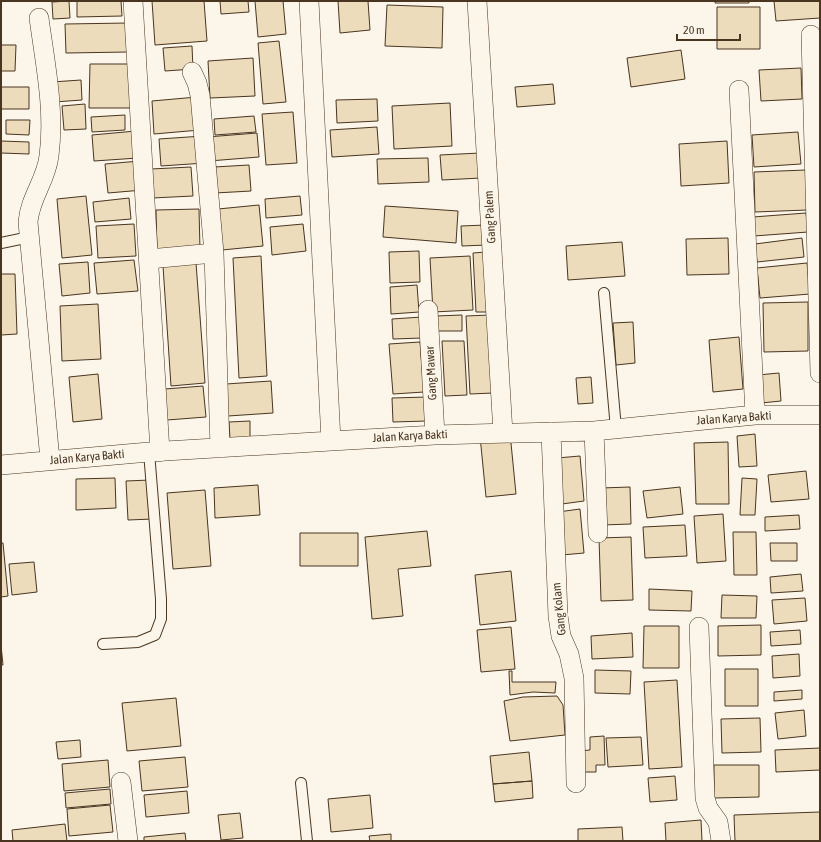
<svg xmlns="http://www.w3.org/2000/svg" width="821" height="842" font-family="'Asap Condensed',sans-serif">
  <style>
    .building { fill: #ecdcbc; stroke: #4a3520 }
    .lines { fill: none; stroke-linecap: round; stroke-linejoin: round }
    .service-casing { stroke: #4a3520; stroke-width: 12 }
    .minor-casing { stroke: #4a3520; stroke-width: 20 }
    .service { stroke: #fbf6e9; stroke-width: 10 }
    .minor { stroke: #fbf6e9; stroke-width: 19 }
    .labels { text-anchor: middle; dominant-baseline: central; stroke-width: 3; stroke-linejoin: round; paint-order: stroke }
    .street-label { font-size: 12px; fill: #4a3520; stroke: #fbf6e9 }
  </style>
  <rect width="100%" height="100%" fill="#fbf6e9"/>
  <path class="building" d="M69 1 70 18 53 19 52 2Z
    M77 1H121L122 16 77 17Z
    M152 1H204L207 41 155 45Z
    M220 1H248L249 12 221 14Z
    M255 1H283L286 34 258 37Z
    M338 1H368L370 30 340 33Z
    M715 1H749V3H715Z
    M774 1H820V18L776 21Z
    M387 5 443 7 442 48 385 46Z
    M717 7H760V49H717Z
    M128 23V52L66 53 65 24Z
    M279 41 286 102 263 104 258 43Z
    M1 45H16L15 71H1Z
    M192 46 193 69 165 71 163 48Z
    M681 50 685 79 631 87 627 58Z
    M253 58 255 96 210 98 208 61Z
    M90 64H132V108H89Z
    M801 68 802 99 761 101 759 70Z
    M81 80 82 100 54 102 52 82Z
    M553 84 555 104 517 107 515 87Z
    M1 87H29V109H1Z
    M197 97 200 130 154 134 152 101Z
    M377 99 378 121 337 123 336 100Z
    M450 103 452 146 394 149 392 106Z
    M85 104 86 129 64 130 62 106Z
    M293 112 297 163 266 165 262 114Z
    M125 115V130L92 132 91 117Z
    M254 116 256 132 215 135 214 119Z
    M6 120H30L29 135 6 134Z
    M377 127 379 154 332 157 330 130Z
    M136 131 138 158 94 161 92 135Z
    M798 132 801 164 754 167 752 135Z
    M257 133 259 157 209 161 207 137Z
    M203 136 205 163 161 166 159 139Z
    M1 141 29 142V154L1 153Z
    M727 141 729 183 681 186 679 144Z
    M480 153 481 178 442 180 440 155Z
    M428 158 429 182 378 184 377 159Z
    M140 161 143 190 108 193 105 164Z
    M249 165 251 191 215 193 214 167Z
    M191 167 193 196 152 198 151 169Z
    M806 170 807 210 755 212 754 172Z
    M86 196 92 255 62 258 57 199Z
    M300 196 302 215 266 218 265 199Z
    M129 198 131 219 95 222 93 202Z
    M259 205 263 246 222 250 218 209Z
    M385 206 458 211 456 243 383 237Z
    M199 209 200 250 157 251 156 210Z
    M806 213 808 232 754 236 753 217Z
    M134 224 136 256 98 258 96 226Z
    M303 224 306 251 272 255 270 227Z
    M486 225 487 245 462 246 461 226Z
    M728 238 729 274 687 275 686 239Z
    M802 238 804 257 757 262 755 244Z
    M622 242 625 276 568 280 566 246Z
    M419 251 420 282 390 283 389 252Z
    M486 252 489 312H476L473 253Z
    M261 256 267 376 239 378 233 258Z
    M470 256 473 310 433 312 430 258Z
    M134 260 138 291 97 294 94 263Z
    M88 262 90 293 62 296 59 264Z
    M196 263 205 383 171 386 163 266Z
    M807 263 810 294 760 298 757 268Z
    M1 274H15L17 334 1 335Z
    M417 285 419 312 391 314 390 287Z
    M808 302V351L764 352 763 303Z
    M98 304 101 359 62 361 60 306Z
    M462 315V331H437L436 316Z
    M490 315 493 393 470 394 466 316Z
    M422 317V338L393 339 392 319Z
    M633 322 635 363 616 365 613 323Z
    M739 337 743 389 713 392 709 340Z
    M442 341H464L467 395 445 396Z
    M420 342 424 392 393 394 389 344Z
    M779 373 781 401 761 403 758 375Z
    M98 374 102 419 73 422 69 377Z
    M591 377 593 403 578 404 576 378Z
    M271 381 273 413 228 416 226 384Z
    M203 386 206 417 167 420 165 389Z
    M427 397V421L393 422 392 398Z
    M250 421V438L230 439 229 422Z
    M510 433 516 494 486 497 480 436Z
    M755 434 757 466 739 467 737 436Z
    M728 442 729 504H696L694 443Z
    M580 456 584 501 562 504 557 458Z
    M806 471 809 499 771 502 768 475Z
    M115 478 116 508 76 510V479Z
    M742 478 757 479 755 515H740Z
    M150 480 153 519 128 520 126 481Z
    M258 485 260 515 215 518 214 488Z
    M630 487 631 524 602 525 601 488Z
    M680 487 683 514 647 518 643 491Z
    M205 490 211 566 173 569 167 493Z
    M580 509 584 553 562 555 558 512Z
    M723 514 726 561 697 563 694 516Z
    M799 515 800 529 765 531V517Z
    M685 525 687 556 645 558 643 527Z
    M427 531 431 566 398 569 403 616 372 619 365 537Z
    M733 532H756L757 575H734Z
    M300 533H358V566H300Z
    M631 537 633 600 601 601 599 538Z
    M1 543H3L8 596 1 597Z
    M770 543H797V561H771Z
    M34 562 37 592 12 595 9 564Z
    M511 571 516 621 480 625 475 575Z
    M801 574 803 591 771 593 770 577Z
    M649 589 692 591 691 611 649 610Z
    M722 595 757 596 756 618H721Z
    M805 598 807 621 774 624 772 600Z
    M761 625V655L718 656V626Z
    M644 626H679V668H643Z
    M511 627 515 669 481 672 477 630Z
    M800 630 801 644 771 646 770 632Z
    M632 633 633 657 592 659 591 636Z
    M1 645 3 665H1Z
    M799 654 800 676 773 678 772 656Z
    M725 669H758V706H725Z
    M595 670 631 671 630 694 595 693Z
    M509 671H512V682H556L555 693 533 692 510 695Z
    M677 680 682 767 649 769 644 682Z
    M802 690V699L774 701V692Z
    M557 696 563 705 565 735 510 741 504 701 523 697Z
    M176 698 181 746 127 751 122 703Z
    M804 710 806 736 778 739 775 713Z
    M760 718 761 752 722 753 721 719Z
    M604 736 605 765H596V772H580L579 751 590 750V737Z
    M641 737 643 765 608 767 606 738Z
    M80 740 81 757 58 759 56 742Z
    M820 748V770L776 772 775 750Z
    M529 752 532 781 493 784 490 756Z
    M185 757 188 787 142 791 139 761Z
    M108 760 110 787 64 791 62 764Z
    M714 765H759V797L714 798Z
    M675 776 677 800 650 802 648 778Z
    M532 781 533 798 495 802 493 784Z
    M110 789 111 804 66 808 65 793Z
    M187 791 189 813 146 817 144 795Z
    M370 795 373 828 331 832 328 799Z
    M110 805 113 832 69 836 67 809Z
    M820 812V841H735L734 815Z
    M240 813 243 838 221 840 218 815Z
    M701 820 702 841H666L665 823Z
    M65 824 67 841H13L12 830Z
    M622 827 623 841H578V829Z
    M185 833 186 841H144V837Z
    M391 834V841H370L369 836Z"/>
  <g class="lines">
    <g class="service-casing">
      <path id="service" d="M1 243 30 237
        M604 293 616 429
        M103 644 138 642 155 635 161 619V599L149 452
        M301 783 307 841"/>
    </g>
    <g class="minor-casing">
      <path id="minor" d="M133 1 160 452
        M309 1 331 441
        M477 1 503 433
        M39 18C45 63 55 110 49 156 46 181 30 197 28 222L50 460
        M811 35 820 373
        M192 72 197 83 200 95 214 253
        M739 90 755 415
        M149 259 214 253 220 448
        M428 310 435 435
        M594 431 598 533
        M551 432 558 616 561 636 569 654 574 678 576 783
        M1 465 149 452 331 441 435 435 594 431 755 415H820
        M699 627 705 798 708 808 718 822 721 841
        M121 782 128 841"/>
    </g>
    <use href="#service" class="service"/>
    <use href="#minor" class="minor"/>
  </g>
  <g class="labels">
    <g class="street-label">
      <text transform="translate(490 217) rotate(-93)">Gang Palem</text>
      <text transform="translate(431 373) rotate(-93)">Gang Mawar</text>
      <text transform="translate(734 418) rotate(-4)">Jalan Karya Bakti</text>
      <text transform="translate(410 436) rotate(-3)">Jalan Karya Bakti</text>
      <text transform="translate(87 457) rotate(-5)">Jalan Karya Bakti</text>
      <text transform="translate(559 609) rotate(-96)">Gang Kolam</text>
    </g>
  </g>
  <rect width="821" height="842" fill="none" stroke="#4a3520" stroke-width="4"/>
  <path d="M677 34v6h63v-6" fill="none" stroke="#4a3520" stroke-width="2"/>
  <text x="683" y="34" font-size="12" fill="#4a3520" stroke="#fbf6e9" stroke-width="3" paint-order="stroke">20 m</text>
</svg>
